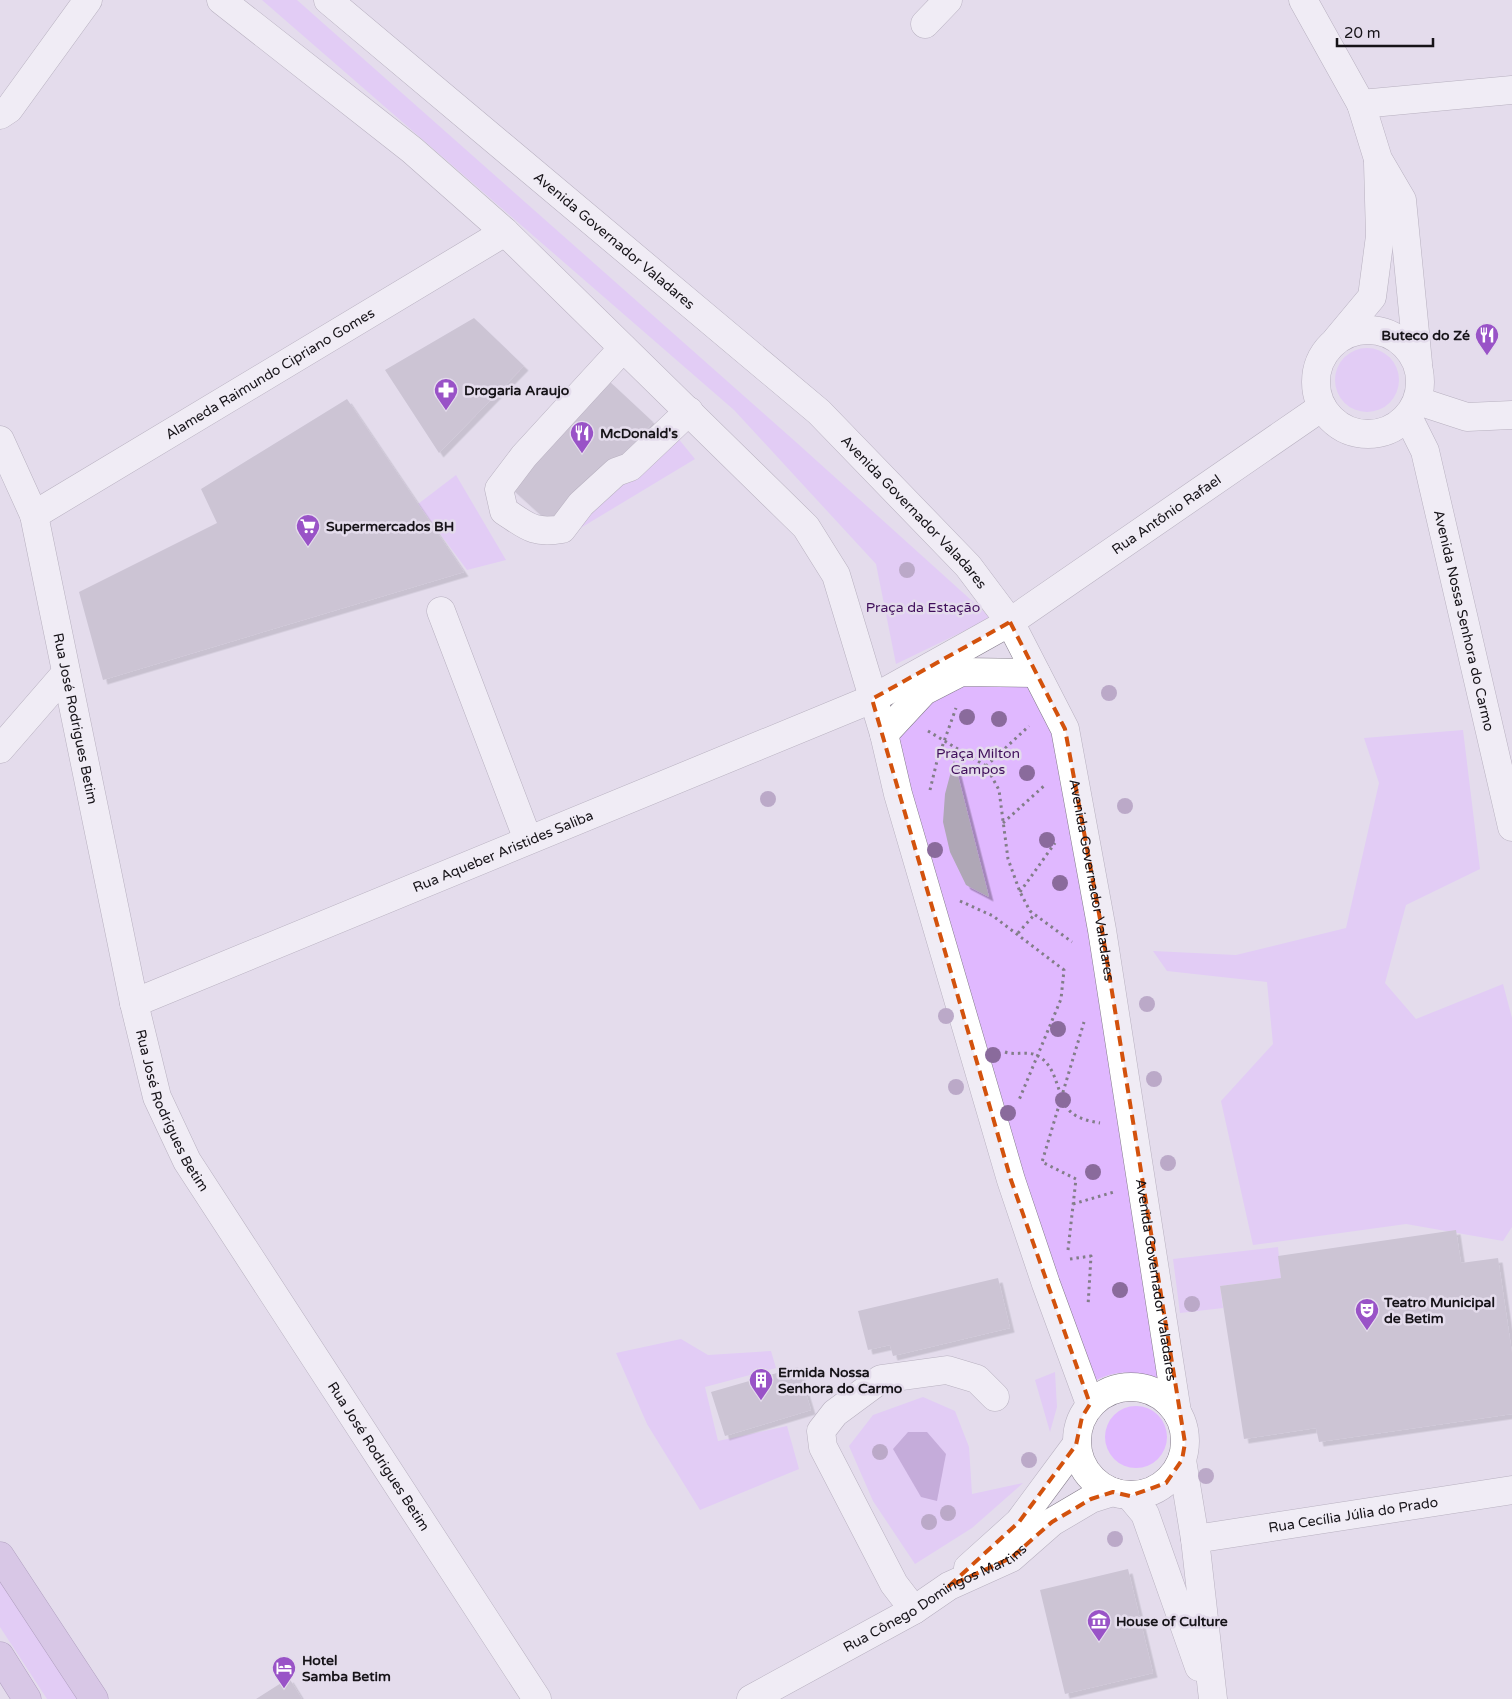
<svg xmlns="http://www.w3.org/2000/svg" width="1512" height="1699" font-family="'Varela Round',sans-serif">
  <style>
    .green { fill: #e0b8ff }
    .water { fill: #a071c3 }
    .building { fill: #afa7b6; filter: url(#shadow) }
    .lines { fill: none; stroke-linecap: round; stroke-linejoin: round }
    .minor-casing { stroke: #837b89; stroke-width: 29 }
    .major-casing { stroke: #735589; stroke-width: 29 }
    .path { stroke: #827d88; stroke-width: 3; stroke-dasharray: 2.5 4; stroke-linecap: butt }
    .minor { stroke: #fff; stroke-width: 28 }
    .major { stroke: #c9aedd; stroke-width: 28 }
    .tree { fill: #8a6b9c }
    .marked { fill: none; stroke: #d3520d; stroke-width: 4; stroke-dasharray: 10 6; stroke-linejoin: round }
    .labels { text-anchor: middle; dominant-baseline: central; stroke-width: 5; stroke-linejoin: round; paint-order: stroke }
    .street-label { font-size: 14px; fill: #161318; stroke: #e4dcec }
    .poi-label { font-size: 14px; font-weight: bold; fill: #161318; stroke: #e4dcec; text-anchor: start }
    .park-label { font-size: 14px; fill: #400f5b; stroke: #e4dcec }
  </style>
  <defs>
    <filter id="shadow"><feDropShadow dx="4.5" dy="4.5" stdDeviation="0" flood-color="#0004"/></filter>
  </defs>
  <rect width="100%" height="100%" fill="#e4dcec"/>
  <path class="green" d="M262 0H297L797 443 991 618 896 664 876 564 734 410Z
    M1335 380a32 32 0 1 1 64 0a32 32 0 1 1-64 0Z
    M677 437 695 459 554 544 610 481Z
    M456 475 506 560 467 570 418 504Z
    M1016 682 1033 689 1052 713 1096 921 1163 1383C1135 1370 1118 1368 1091 1383L1044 1265 889 734 948 683Z
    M1463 730 1480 869 1406 905 1385 983 1416 1019 1503 984 1512 1018V1227L1503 1241 1406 1224 1253 1245 1221 1101 1273 1044 1267 982 1167 971 1153 951 1236 955 1346 928 1379 783 1364 738Z
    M1278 1247 1281 1278 1220 1286 1223 1308 1180 1313 1173 1259Z
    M681 1339 708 1355 771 1351 776 1368 705 1387 718 1441 787 1426 799 1469 700 1510 647 1424 616 1353Z
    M1055 1372 1057 1407 1050 1432 1035 1380Z
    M923 1397 955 1411 969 1447 972 1494 1023 1483 972 1528 915 1564 873 1501 849 1446 873 1415Z
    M1105 1437a31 31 0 1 1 62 0a31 31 0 1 1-62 0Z
    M0 1560 95 1699H47L0 1627Z"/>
  <path class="water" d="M908 1432H927L946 1454 937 1501 921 1497 893 1449Z"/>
  <path class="building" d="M474 318 524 366 439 453 385 370Z
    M609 381 653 422 555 528 510 487Z
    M347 399 464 572 103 680 79 592 217 523 201 489Z
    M954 760 989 897 966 885 950 852 943 822 945 794Z
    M1456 1230 1461 1263 1498 1258 1512 1353V1414L1319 1442 1316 1428 1244 1439 1220 1286 1281 1278 1278 1256Z
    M998 1278 1010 1328 893 1356 890 1345 868 1350 858 1311Z
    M798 1367 811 1410 725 1436 711 1392Z
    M1128 1569 1153 1673 1065 1694 1040 1590Z
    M289 1678 302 1699H256Z"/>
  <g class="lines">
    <g class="minor-casing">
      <g id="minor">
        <path d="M221 0 412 150 505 232 806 527 836 575 884 734 898 794 1011 1180 1046 1284 1090 1404"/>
        <path id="s1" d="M328 0 819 412 968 566 1010 622 1065 729 1102 930 1177 1412"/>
        <path d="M1303 0 1361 104 1378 159 1402 200 1418 363"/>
        <path d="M925 24 948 0"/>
        <path d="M1361 104 1512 90"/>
        <path d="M0 115 9 109 88 0"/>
        <circle cx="1368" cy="382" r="52"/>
        <path d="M1337 339 1372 297 1380 236 1378 163"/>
        <path d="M623 348 524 456 499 489 504 511C527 526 533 534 562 529L581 504 616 472 630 467 689 411"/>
        <path d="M1418 401 1467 417 1512 415"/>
        <path id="s2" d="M1408 417 1425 451 1512 827"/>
        <path id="s3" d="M0 440 34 515 134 1003 157 1097 187 1161 537 1699"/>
        <path id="s4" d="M34 515 505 232"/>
        <path d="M441 611 528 840"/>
        <path d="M884 734 924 691 961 672 1036 673"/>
        <path d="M0 749 66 673"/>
        <path id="s5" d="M134 1003 872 699 1010 622 1322 407"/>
        <circle cx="1131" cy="1441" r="54"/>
        <path d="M1182 1460 1195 1539 1213 1699"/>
        <path d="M1130 1496 1145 1514 1199 1667"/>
        <path id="s6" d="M1195 1539 1512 1490"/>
        <path d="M968 1568 1019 1522 1076 1445"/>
        <path d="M914 1610 894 1584 823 1447 821 1431 835 1413 881 1379 947 1370 977 1379 995 1397"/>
        <path id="s7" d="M751 1699 914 1610 949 1586 1011 1558 1052 1522 1091 1499 1113 1492"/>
      </g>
    </g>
    <g class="major-casing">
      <path id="major" d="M0 1556 94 1699
        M0 1656 27 1699"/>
    </g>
    <path class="path" d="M928 731 986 766 999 790 1008 859 1020 892 1030 911 1072 942
      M986 766 1029 726
      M930 790 937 761 956 708
      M1003 823 1045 785
      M1020 892 1055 843
      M960 901 993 916 1064 970 1061 999 1019 1100
      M1018 933 1035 914
      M1005 1052C1014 1055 1024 1052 1033 1054 1056 1061 1056 1090 1066 1106 1073 1118 1088 1121 1100 1123
      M1073 1204 1114 1192
      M1068 1250 1076 1179 1042 1162 1084 1022
      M1070 1259 1091 1256 1088 1306"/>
    <use href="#minor" class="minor"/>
    <use href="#major" class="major"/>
  </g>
  <g class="tree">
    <circle cx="907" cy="570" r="8"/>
    <circle cx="1109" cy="693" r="8"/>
    <circle cx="967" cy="717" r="8"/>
    <circle cx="999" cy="719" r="8"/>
    <circle cx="1027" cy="773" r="8"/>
    <circle cx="768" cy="799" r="8"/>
    <circle cx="1125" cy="806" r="8"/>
    <circle cx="1047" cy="840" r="8"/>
    <circle cx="935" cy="850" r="8"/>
    <circle cx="1060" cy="883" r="8"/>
    <circle cx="1147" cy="1004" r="8"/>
    <circle cx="946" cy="1016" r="8"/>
    <circle cx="1058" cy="1029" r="8"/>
    <circle cx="993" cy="1055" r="8"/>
    <circle cx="1154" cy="1079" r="8"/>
    <circle cx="956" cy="1087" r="8"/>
    <circle cx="1063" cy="1100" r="8"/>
    <circle cx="1008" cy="1113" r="8"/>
    <circle cx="1168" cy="1163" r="8"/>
    <circle cx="1093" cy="1172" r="8"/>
    <circle cx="1120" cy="1290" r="8"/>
    <circle cx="1192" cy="1304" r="8"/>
    <circle cx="880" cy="1452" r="8"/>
    <circle cx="1029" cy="1460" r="8"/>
    <circle cx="1206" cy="1476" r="8"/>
    <circle cx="948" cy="1513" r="8"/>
    <circle cx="929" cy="1522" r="8"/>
    <circle cx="1115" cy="1539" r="8"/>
  </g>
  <path d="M0 0H1512V1699H0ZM1010 622 1065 729 1102 930 1185 1443 1182 1460 1166 1483 1130 1496 1113 1492 1091 1499 1052 1522 1011 1558 949 1586 1019 1522 1076 1445 1082 1417 1090 1404 1011 1180 872 699Z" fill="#e4dcec" fill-opacity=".55" fill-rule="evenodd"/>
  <path class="marked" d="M1010 622 1065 729 1102 930 1185 1443 1182 1460 1166 1483 1130 1496 1113 1492 1091 1499 1052 1522 1011 1558 949 1586 1019 1522 1076 1445 1082 1417 1090 1404 1011 1180 872 699Z"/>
  <defs>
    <g id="restaurant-pin" transform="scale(1.25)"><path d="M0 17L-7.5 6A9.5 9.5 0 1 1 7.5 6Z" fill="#9953c7" stroke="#e4dcec"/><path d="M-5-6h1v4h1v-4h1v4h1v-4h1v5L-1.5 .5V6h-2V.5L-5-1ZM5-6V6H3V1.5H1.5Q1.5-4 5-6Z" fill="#fff"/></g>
    <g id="pharmacy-pin" transform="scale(1.25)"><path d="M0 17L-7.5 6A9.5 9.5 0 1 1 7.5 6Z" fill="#9953c7" stroke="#e4dcec"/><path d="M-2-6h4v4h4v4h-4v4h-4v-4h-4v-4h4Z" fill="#fff"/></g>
    <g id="supermarket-pin" transform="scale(1.25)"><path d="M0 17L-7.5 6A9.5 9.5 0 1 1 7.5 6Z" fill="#9953c7" stroke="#e4dcec"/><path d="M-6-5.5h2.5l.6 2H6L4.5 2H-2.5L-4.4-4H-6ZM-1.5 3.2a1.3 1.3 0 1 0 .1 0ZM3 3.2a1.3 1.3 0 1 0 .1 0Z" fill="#fff"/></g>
    <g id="theatre-pin" transform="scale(1.25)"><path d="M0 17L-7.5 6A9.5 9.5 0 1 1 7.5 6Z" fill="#9953c7" stroke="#e4dcec"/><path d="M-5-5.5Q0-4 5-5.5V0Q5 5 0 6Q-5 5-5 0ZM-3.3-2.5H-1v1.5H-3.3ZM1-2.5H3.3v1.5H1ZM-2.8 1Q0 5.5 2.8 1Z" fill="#fff"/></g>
    <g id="building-pin" transform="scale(1.25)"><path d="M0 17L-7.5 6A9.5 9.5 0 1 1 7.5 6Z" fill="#9953c7" stroke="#e4dcec"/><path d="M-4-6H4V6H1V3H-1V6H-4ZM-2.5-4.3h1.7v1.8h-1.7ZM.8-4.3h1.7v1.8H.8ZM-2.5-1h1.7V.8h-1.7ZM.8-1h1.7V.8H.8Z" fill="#fff"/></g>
    <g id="museum-pin" transform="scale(1.25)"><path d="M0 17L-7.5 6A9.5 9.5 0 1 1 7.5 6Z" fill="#9953c7" stroke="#e4dcec"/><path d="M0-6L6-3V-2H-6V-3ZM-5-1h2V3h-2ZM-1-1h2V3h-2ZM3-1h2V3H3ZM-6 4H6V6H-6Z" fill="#fff"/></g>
    <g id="hotel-pin" transform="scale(1.25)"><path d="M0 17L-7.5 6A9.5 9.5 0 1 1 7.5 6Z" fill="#9953c7" stroke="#e4dcec"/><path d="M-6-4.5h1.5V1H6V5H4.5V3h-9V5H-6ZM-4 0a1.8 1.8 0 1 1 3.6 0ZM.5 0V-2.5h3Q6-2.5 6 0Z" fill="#fff"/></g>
  </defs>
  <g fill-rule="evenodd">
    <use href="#restaurant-pin" x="1487" y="335"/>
    <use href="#pharmacy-pin" x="446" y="390"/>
    <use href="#restaurant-pin" x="582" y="433"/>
    <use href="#supermarket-pin" x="308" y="526"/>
    <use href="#theatre-pin" x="1367" y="1310"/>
    <use href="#building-pin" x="761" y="1380"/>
    <use href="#museum-pin" x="1099" y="1621"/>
    <use href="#hotel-pin" x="284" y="1668"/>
  </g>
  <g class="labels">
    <g class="street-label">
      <text stroke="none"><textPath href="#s1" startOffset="374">Avenida Governador Valadares</textPath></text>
      <text stroke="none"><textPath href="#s4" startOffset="275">Alameda Raimundo Cipriano Gomes</textPath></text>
      <text stroke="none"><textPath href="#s1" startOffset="779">Avenida Governador Valadares</textPath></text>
      <text stroke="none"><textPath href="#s5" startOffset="1146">Rua Antônio Rafael</textPath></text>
      <text stroke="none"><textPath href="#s2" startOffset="212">Avenida Nossa Senhora do Carmo</textPath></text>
      <text stroke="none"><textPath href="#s3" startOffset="290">Rua José Rodrigues Betim</textPath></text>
      <text stroke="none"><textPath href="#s5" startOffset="399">Rua Aqueber Aristides Saliba</textPath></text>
      <text stroke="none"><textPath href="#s1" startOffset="1199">Avenida Governador Valadares</textPath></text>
      <text stroke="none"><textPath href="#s3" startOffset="695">Rua José Rodrigues Betim</textPath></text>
      <text stroke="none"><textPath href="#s1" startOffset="1604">Avenida Governador Valadares</textPath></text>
      <text stroke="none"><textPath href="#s3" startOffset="1100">Rua José Rodrigues Betim</textPath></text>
      <text stroke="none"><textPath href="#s6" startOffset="160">Rua Cecília Júlia do Prado</textPath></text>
      <text stroke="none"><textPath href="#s7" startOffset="210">Rua Cônego Domingos Martins</textPath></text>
    </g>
    <g class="poi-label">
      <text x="1470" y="335" text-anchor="end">Buteco do Zé</text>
      <text x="464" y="390">Drogaria Araujo</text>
      <text x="600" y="433">McDonald's</text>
      <text x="326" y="526">Supermercados BH</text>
      <text x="1384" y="1302">Teatro Municipal<tspan x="1384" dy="16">de Betim</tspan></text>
      <text x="778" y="1372">Ermida Nossa<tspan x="778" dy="16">Senhora do Carmo</tspan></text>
      <text x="1116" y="1621">House of Culture</text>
      <text x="302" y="1660">Hotel<tspan x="302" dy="16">Samba Betim</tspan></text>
    </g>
    <g class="park-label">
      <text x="923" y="607">Praça da Estação</text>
      <text x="978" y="753">Praça Milton<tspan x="978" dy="16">Campos</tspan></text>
    </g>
  </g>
  <path d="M1337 38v8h96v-8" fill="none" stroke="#161318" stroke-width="2.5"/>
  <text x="1344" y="38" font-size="15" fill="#161318" stroke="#e4dcec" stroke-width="4" paint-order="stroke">20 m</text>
</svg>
